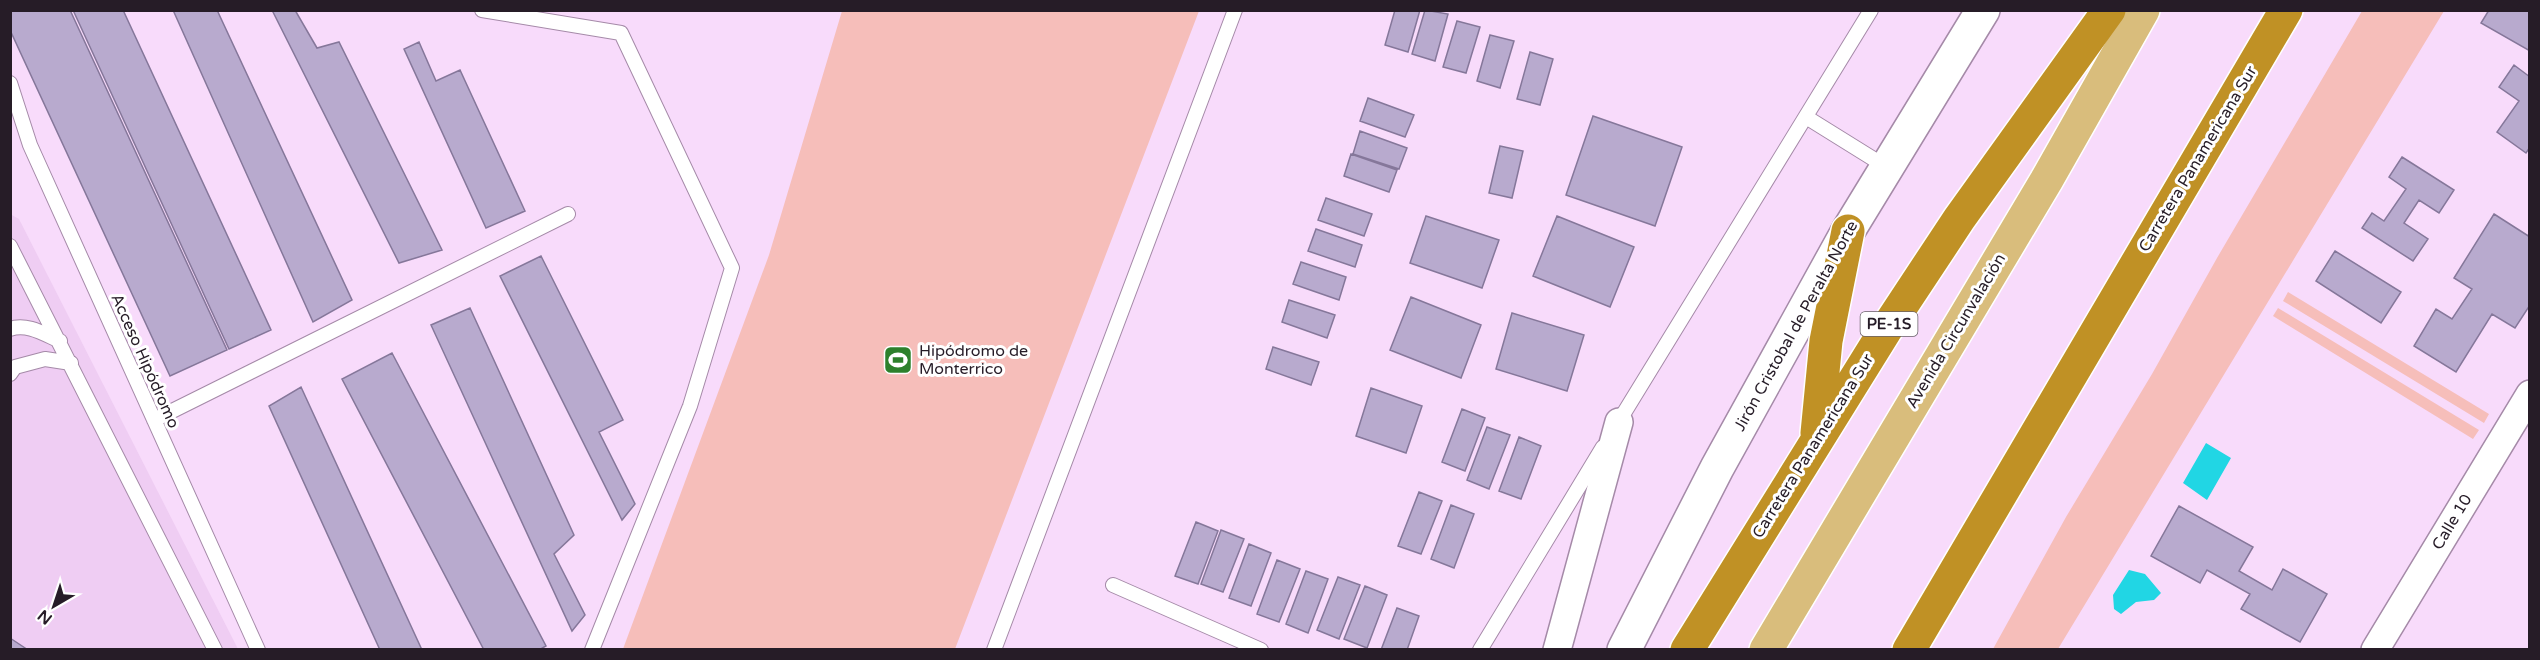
<svg xmlns="http://www.w3.org/2000/svg" width="2540" height="660" font-family="'Varela Round',sans-serif">
  <style>
    .built { fill: #efcdf3 }
    .green { fill: #f6beba }
    .water { fill: #21d6e4 }
    .building { fill: #b8aace; stroke: #85779a; stroke-width: 1.5 }
    .lines { fill: none; stroke-linecap: round; stroke-linejoin: round }
    .service-casing { stroke: #a58aa8; stroke-width: 16 }
    .minor-casing { stroke: #a58aa8; stroke-width: 30 }
    .tertiary-casing { stroke: #a58aa8; stroke-width: 36 }
    .primary-casing { stroke: #fff; stroke-width: 36 }
    .motorway-casing { stroke: #fff; stroke-width: 36 }
    .service { stroke: #fff; stroke-width: 14 }
    .minor { stroke: #fff; stroke-width: 27 }
    .tertiary { stroke: #fff; stroke-width: 33 }
    .primary { stroke: #d9bd7c; stroke-width: 33 }
    .motorway { stroke: #c09125; stroke-width: 33 }
    .labels { text-anchor: middle; dominant-baseline: central; stroke-width: 6; stroke-linejoin: round; paint-order: stroke }
    .shield { fill: #fff; stroke: #676068; stroke-width: 1.5 }
    .shield-label { font-size: 15px; font-weight: bold; fill: #261c27 }
    .street-label { font-size: 16px; fill: #261c27; stroke: #fff }
    .poi-label { font-size: 16px; fill: #261c27; stroke: #fff; text-anchor: start }
  </style>
  <rect width="100%" height="100%" fill="#f8dbfb"/>
  <path class="built" d="M10 214 19 219 238 649H11Z"/>
  <path class="green" d="M842 11H1199L955 649H623L769 255Z
    M2362 11H2444L2058 649H1993L2066 517 2152 374 2217 258Z
    M2288 292 2489 414 2484 423 2283 301Z
    M2278 308 2479 430 2473 439 2273 316Z"/>
  <path class="water" d="M2206 443 2231 458 2207 500 2183 483Z
    M2129 570 2145 574 2161 593 2154 600 2136 602 2121 614 2114 609 2113 595Z"/>
  <path class="building" d="M10 10H70L227 350 170 376 10 30Z
    M73 10H123L271 330 229 349Z
    M173 10H217L352 300 313 322Z
    M272 10H295L317 48 339 42 442 250 399 263Z
    M1395 10H1420L1408 52 1385 45Z
    M1425 10 1448 14 1435 61 1412 54Z
    M2489 10H2530V51L2481 23Z
    M1457 21 1480 27 1466 73 1443 67Z
    M1490 35 1514 41 1500 88 1477 81Z
    M419 42 436 81 460 70 525 211 486 228 404 49Z
    M1530 52 1553 59 1540 105 1517 99Z
    M2514 65 2530 77V147L2526 153 2497 132 2519 101 2499 87Z
    M1368 98 1414 115 1405 137 1360 121Z
    M1593 116 1682 147 1655 226 1566 195Z
    M1360 131 1407 148 1399 169 1353 154Z
    M1500 146 1523 151 1512 198 1489 193Z
    M1351 154 1397 170 1389 192 1344 176Z
    M2402 157 2454 190 2439 213 2419 200 2404 223 2428 239 2413 261 2362 228 2372 213 2384 221 2406 189 2389 177Z
    M1326 198 1372 214 1364 236 1318 220Z
    M2494 214 2530 237V305L2515 328 2492 314 2456 372 2414 346 2436 309 2452 319 2472 289 2454 278Z
    M1426 216 1499 240 1482 288 1410 263Z
    M1557 216 1634 247 1610 307 1533 276Z
    M1316 229 1362 245 1355 267 1308 251Z
    M2335 251 2401 292 2381 323 2316 281Z
    M541 256 623 420 599 432 635 504 622 520 500 276Z
    M1301 262 1346 277 1339 300 1293 284Z
    M1411 297 1481 325 1461 378 1390 350Z
    M1289 300 1335 315 1327 338 1282 322Z
    M470 308 574 535 554 554 585 615 572 631 431 325Z
    M1512 313 1584 335 1567 391 1496 369Z
    M1273 347 1319 362 1311 385 1266 369Z
    M392 353 546 646 539 650H484L342 379Z
    M301 387 422 650H380L269 406Z
    M1371 388 1422 406 1406 453 1356 436Z
    M1462 409 1485 418 1465 471 1442 462Z
    M1487 427 1510 435 1489 489 1467 480Z
    M1519 437 1541 446 1521 499 1499 491Z
    M1419 492 1442 501 1421 554 1398 546Z
    M1451 505 1474 514 1454 568 1431 559Z
    M2179 506 2253 547 2239 571 2272 590 2283 569 2327 594 2300 642 2241 609 2250 594 2207 570 2200 583 2151 556Z
    M1196 522 1218 531 1198 584 1175 576Z
    M1221 530 1244 539 1223 592 1201 584Z
    M1249 544 1271 553 1251 606 1229 598Z
    M1277 560 1300 569 1279 622 1257 614Z
    M1306 571 1328 579 1308 633 1286 624Z
    M1338 577 1360 585 1339 639 1317 630Z
    M1365 586 1387 595 1367 648 1344 639Z
    M1397 608 1419 616 1407 650H1381Z
    M10 638 28 650H10Z"/>
  <g class="lines">
    <g class="service-casing">
      <path id="service" d="M482 10 621 33 732 268 690 406 592 650
        M10 83 30 145 258 650
        M1806 117 1888 168
        M10 246 215 650
        M10 329C27 323 44 334 60 341
        M10 374 15 367 45 359 71 363
        M154 420 568 214
        M1616 426 1871 10
        M1113 585 1261 650
        M994 650 1235 10
        M1480 650 1603 447"/>
    </g>
    <g class="minor-casing">
      <path id="minor" d="M1557 650 1619 422
        M2375 650 2530 394"/>
    </g>
    <g class="tertiary-casing">
      <path id="tertiary" d="M1624 650 1717 468 1848 231 1983 10"/>
    </g>
    <g class="primary-casing">
      <path id="primary" d="M1766 650 2046 181 2143 10"/>
    </g>
    <g class="motorway-casing">
      <path id="motorway" d="M1817 433 1826 341 1848 231
        M1687 650 1885 331 1959 219 2109 10
        M1909 650 2286 10"/>
    </g>
    <use href="#service" class="service"/>
    <use href="#minor" class="minor"/>
    <use href="#tertiary" class="tertiary"/>
    <use href="#primary" class="primary"/>
    <use href="#motorway" class="motorway"/>
  </g>
  <defs>
    <g id="stadium-square" transform="scale(1.5)"><rect x="-9" y="-9" width="18" height="18" rx="4" fill="#2d802c" stroke="#fff"/><path d="M0-5a6.5 5 0 1 0 0 10a6.5 5 0 1 0 0-10ZM-3.5-1.8h7v3.6h-7Z" fill="#fff"/></g>
  </defs>
  <g fill-rule="evenodd">
    <use href="#stadium-square" x="898" y="360"/>
  </g>
  <g class="labels">
    <rect class="shield" x="1860.5" y="312" width="57" height="24" rx="4.5"/>
    <g class="shield-label">
      <text x="1889" y="324">PE-1S</text>
    </g>
    <g class="street-label">
      <text transform="translate(2198 159) rotate(-59)">Carretera Panamericana Sur</text>
      <text transform="translate(1796 326) rotate(-61)">Jirón Cristobal de Peralta Norte</text>
      <text transform="translate(1956 331) rotate(-59)">Avenida Circunvalación</text>
      <text transform="translate(145 361) rotate(66)">Acceso Hipódromo</text>
      <text transform="translate(1813 446) rotate(-58)">Carretera Panamericana Sur</text>
      <text transform="translate(2452 522) rotate(-59)">Calle 10</text>
    </g>
    <g class="poi-label">
      <text x="919" y="351">Hipódromo de<tspan x="919" dy="18">Monterrico</tspan></text>
    </g>
  </g>
  <rect width="2540" height="660" fill="none" stroke="#261c27" stroke-width="24"/>
  <g transform="translate(54 606) rotate(219)" stroke="#ffffff" stroke-width="4.5" paint-order="stroke">
  <path d="M0-4.5L10 22L0 15L-10 22Z" fill="#261c27"/>
  <text y="-9" font-size="16" font-weight="bold" text-anchor="middle" fill="#261c27">N</text>
  </g>
</svg>
